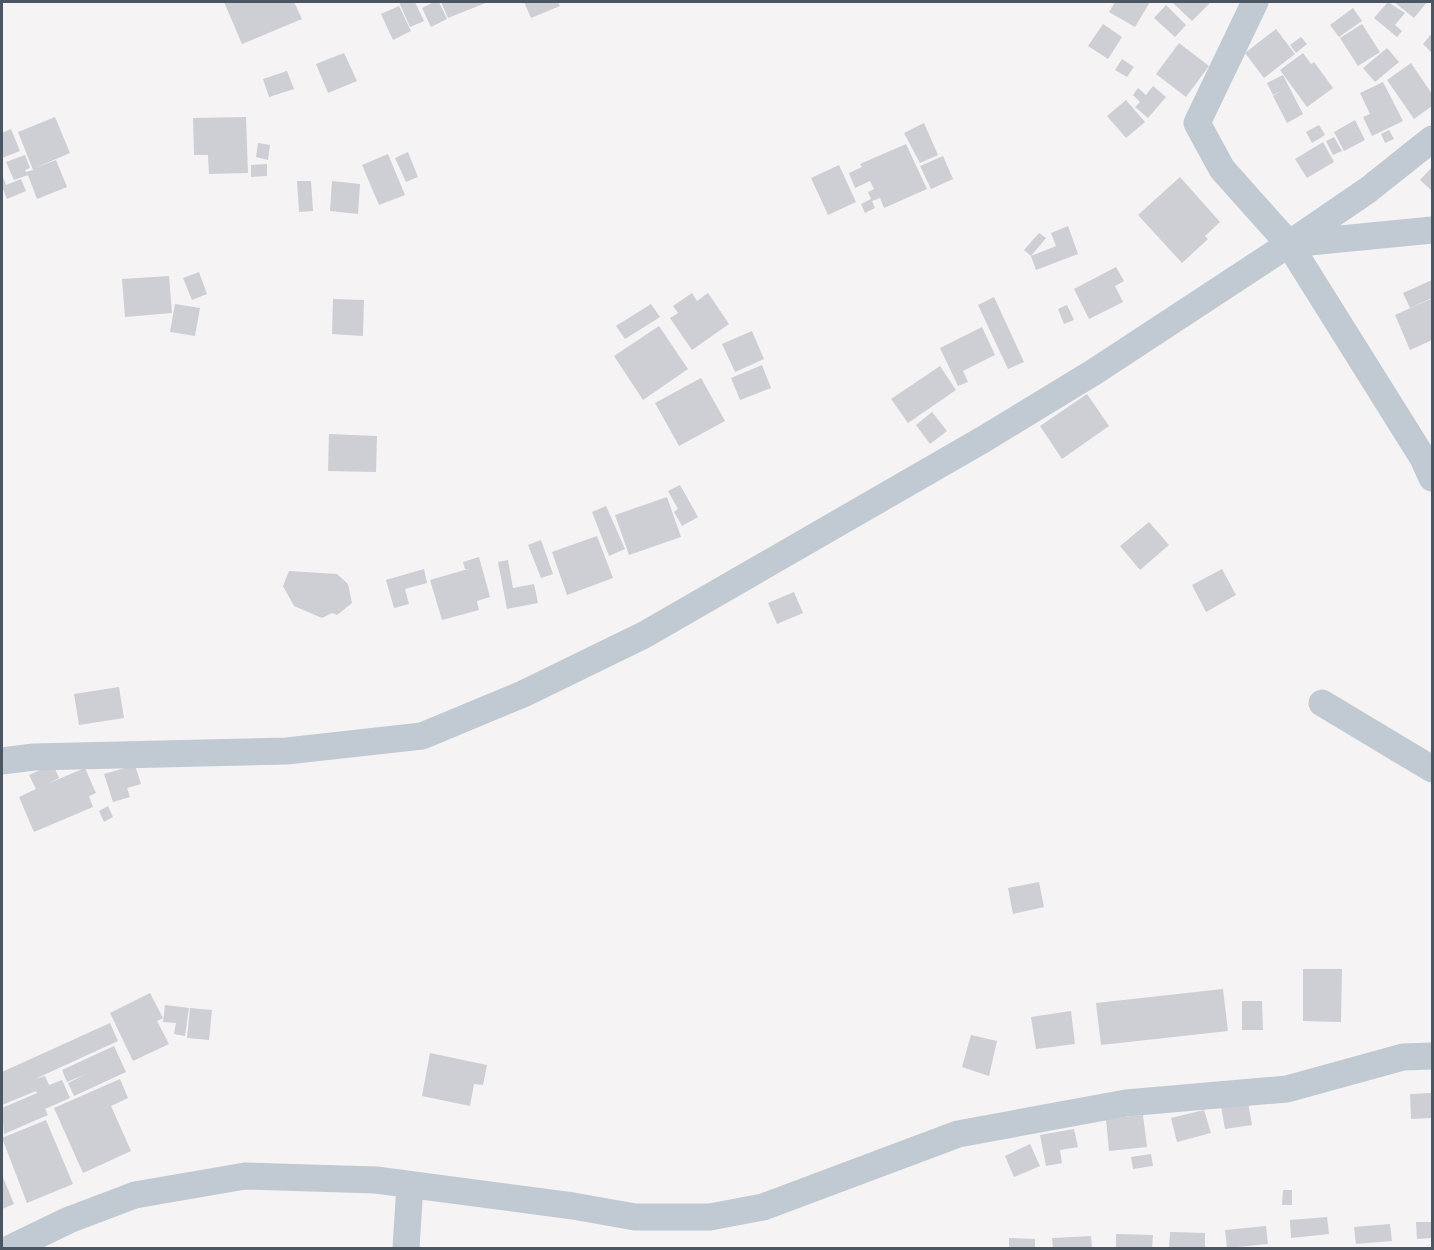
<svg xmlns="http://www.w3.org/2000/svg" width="1434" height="1250" font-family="Barlow,sans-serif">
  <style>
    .building { fill: #cdcfd5 }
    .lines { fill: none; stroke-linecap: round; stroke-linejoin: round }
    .minor { stroke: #c1cad2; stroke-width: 27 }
  </style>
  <rect width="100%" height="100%" fill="#f5f3f3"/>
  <path class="building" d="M224 2H294L302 19 242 44Z
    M399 2H415L424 21 410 27Z
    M434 2H439L447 19 431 27 422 8Z
    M441 2H488L448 18Z
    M524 2H558L560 6 531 18Z
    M1115 2H1150L1135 27 1109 12Z
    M1172 2H1211L1192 21Z
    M1388 2 1405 13 1395 25 1402 31 1397 37 1374 18Z
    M1394 2H1427L1414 18Z
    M1166 5 1186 25 1175 37 1154 18Z
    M399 6 411 31 393 40 381 14Z
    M1353 8 1362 21 1339 37 1330 25Z
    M1103 24 1122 37 1108 59 1088 46Z
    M1362 24 1380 52 1358 66 1340 38Z
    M1276 29 1295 54 1264 78 1245 53Z
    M1432 33V53L1423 44Z
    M1301 37 1307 44 1296 53 1290 45Z
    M1179 43 1209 66 1186 97 1156 74Z
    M1387 48 1399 62 1375 82 1363 68Z
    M344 53 357 81 328 93 316 64Z
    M1303 53 1311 64 1314 62 1333 88 1307 107 1280 70Z
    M1122 59 1134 67 1127 77 1115 70Z
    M1411 63 1432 94V106L1414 119 1387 80Z
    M287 71 294 89 269 97 263 79Z
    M1283 75 1303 114 1287 123 1273 96 1282 90 1273 95 1267 83Z
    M1383 82 1403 121 1372 136 1363 117 1370 114 1360 93Z
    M1153 86 1166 97 1148 118 1135 107 1140 102 1133 95 1138 88 1146 95Z
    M1126 100 1145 122 1126 138 1107 116Z
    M55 117 70 153 35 168 56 160 67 187 37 199 28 175 14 180 6 162 25 155 30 168 25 170 26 172 33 170 18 132Z
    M246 117 248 173 209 174 208 155H194L193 118Z
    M1355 120 1365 140 1344 151 1334 132Z
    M924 123 938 155 920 163 904 133Z
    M1319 125 1325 135 1312 143 1306 132Z
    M11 129 20 151 2 158V133Z
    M1389 130 1394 139 1385 143 1381 134Z
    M1334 137 1342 151 1333 155 1326 141Z
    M1323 142 1334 162 1307 178 1295 159Z
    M258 143 270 145 268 160 256 157Z
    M906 144 927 189 884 208 880 198 872 201 875 208 865 213 861 204 871 199 868 192 874 189 870 181 855 188 849 173 862 167 860 164Z
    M408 152 418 177 406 182 395 158Z
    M388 154 405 195 379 205 362 165Z
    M943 156 953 179 931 189 920 166Z
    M267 164V176L251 177V165Z
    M839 165 856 202 828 215 811 178Z
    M1432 167V191L1420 180Z
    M2 174 6 185 21 179 26 191 7 199 2 187Z
    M1180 177 1220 222 1205 236 1208 239 1182 263 1138 215Z
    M297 181H311L313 211 299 212Z
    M332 181 360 184 358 214 330 211Z
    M1068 226 1078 254 1036 270 1031 256 1056 246 1051 233Z
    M1039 233 1046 238 1031 256 1024 250Z
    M1116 267 1124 281 1115 286 1123 302 1089 319 1074 289Z
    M199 272 207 294 192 300 183 278Z
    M169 276 172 313 125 317 122 279Z
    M1432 280V298L1410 308 1403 293Z
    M692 293 697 301 708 293 729 324 692 350 670 318 678 313 673 306Z
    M994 297 1024 362 1008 369 978 305Z
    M333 299 364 300 363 336 332 334Z
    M1431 299 1432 340 1410 350 1395 315Z
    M175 304 200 308 195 336 170 332Z
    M651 304 660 317 625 339 616 326Z
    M1067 305 1074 320 1064 324 1058 309Z
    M659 326 688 369 643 400 614 356Z
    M982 327 995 355 963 371 968 382 958 386 940 348Z
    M752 331 764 359 735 372 722 344Z
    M762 365 771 388 740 400 731 378Z
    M940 366 956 390 908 423 891 399Z
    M701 378 725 421 679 446 655 403Z
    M1087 394 1109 426 1062 459 1040 426Z
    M932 412 947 431 930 444 916 425Z
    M329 434 377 436 376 472 328 471Z
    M680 485 698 517 682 526 674 512 678 509 668 491Z
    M667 497 681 537 629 555 615 515Z
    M606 506 625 549 609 556 592 512Z
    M1149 522 1169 545 1140 570 1120 546Z
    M597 536 613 578 567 595 552 552Z
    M541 540 553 574 541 578 528 545Z
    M479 557 490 597 477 601 479 610 442 620 430 580 468 569H465L463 562Z
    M508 560 513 588 534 584 538 603 507 609 498 562Z
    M424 569 427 583 405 589 409 604 394 608 386 580Z
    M1222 569 1236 595 1206 612 1192 585Z
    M289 571 337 574 348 584 352 603 337 615 332 613 322 618 294 606 283 586Z
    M794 592 803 613 777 624 768 603Z
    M119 687 124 718 79 725 74 694Z
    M53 764 59 778 47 784 85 768 96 793 89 796 93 807 34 832 19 797 36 789 29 775Z
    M135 765 141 784 127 788 130 797 113 802 104 774Z
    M108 806 113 817 104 822 99 811Z
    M1039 882 1044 907 1013 914 1008 888Z
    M1303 969H1342L1341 1022 1303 1021Z
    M1223 989 1228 1031 1101 1045 1096 1003Z
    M150 993 163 1018 157 1021 169 1044 133 1061 110 1013Z
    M1242 1001H1262L1263 1030H1242Z
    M165 1005 189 1008 185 1036 174 1034 176 1023 163 1022Z
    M190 1008 212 1010 209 1040 187 1038Z
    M1071 1011 1075 1044 1036 1049 1031 1017Z
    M110 1023 118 1041 35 1079 45 1076 49 1085 62 1080 70 1098 45 1109 48 1115 4 1134 2 1108 37 1093 36 1091 2 1105V1072Z
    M971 1035 997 1041 989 1076 962 1067Z
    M114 1046 126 1072 74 1096 68 1083 86 1074 67 1082 62 1070Z
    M430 1053 487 1065 483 1085 474 1084 470 1106 422 1096Z
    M120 1079 128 1098 111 1106 131 1151 83 1173 54 1108Z
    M1432 1093V1118L1411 1119 1410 1094Z
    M1248 1102 1252 1125 1225 1129 1221 1106Z
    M1204 1110 1211 1133 1177 1142 1171 1118Z
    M1143 1115 1147 1147 1109 1151 1106 1119Z
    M46 1120 73 1184 27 1203 2 1138Z
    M1074 1129 1078 1147 1060 1150 1062 1163 1046 1166 1040 1135Z
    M1030 1144 1040 1166 1014 1177 1005 1156Z
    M1151 1154 1153 1166 1133 1169 1131 1157Z
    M2 1175 14 1204 2 1209Z
    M1283 1190H1292V1205H1282Z
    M1327 1217 1329 1234 1291 1238 1290 1220Z
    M1416 1222H1432V1238L1417 1239Z
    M1390 1224 1392 1241 1356 1244 1354 1227Z
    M1266 1226 1268 1244 1227 1248 1225 1230Z
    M1170 1232 1205 1233V1248H1169Z
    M1116 1234 1153 1235 1152 1248H1116Z
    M1091 1236 1092 1248H1053L1052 1238Z
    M1009 1238 1035 1239V1248H1009Z"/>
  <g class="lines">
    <path class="minor" d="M1255 2 1197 123 1222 169 1289 244 1423 458 1432 478
      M1290 244 1432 230
      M1322 703 1432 769
      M2 761 34 757 287 751 422 736 523 694 644 635 984 439 1094 372 1289 244 1368 190 1432 139
      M11 1248 69 1220 135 1195 245 1176 376 1180 573 1206 635 1217H710L763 1207 958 1134 1126 1103 1287 1089 1403 1057 1432 1056
      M406 1248 410 1185"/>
  </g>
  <rect width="1434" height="1250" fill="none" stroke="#4a5661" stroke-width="6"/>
</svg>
